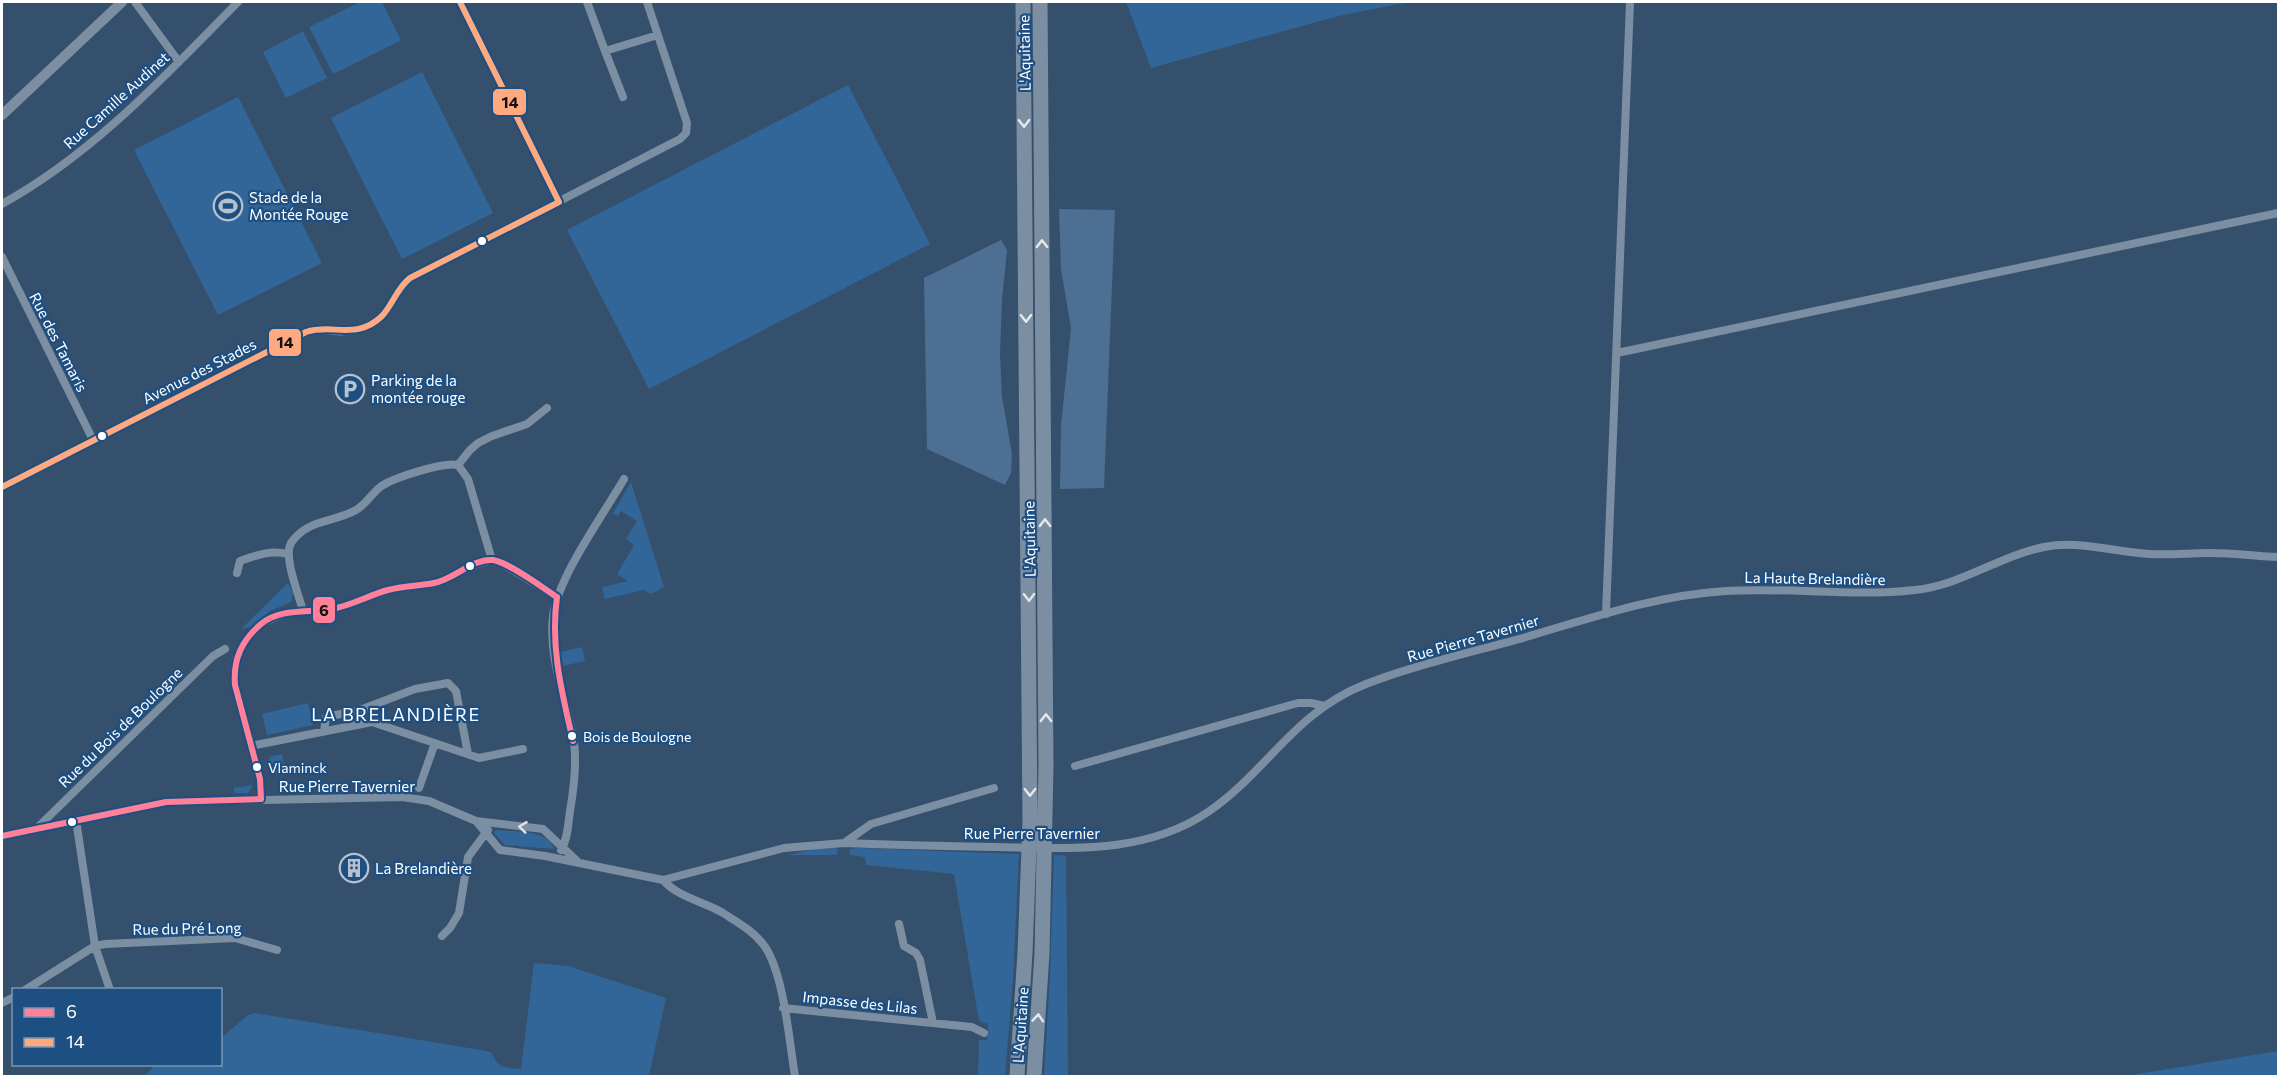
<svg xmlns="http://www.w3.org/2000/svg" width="2280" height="1078" font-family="Commissioner,sans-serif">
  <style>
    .green { fill: #326699 }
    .water { fill: #4c6f93 }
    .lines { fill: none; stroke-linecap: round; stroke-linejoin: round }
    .minor { stroke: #7b8ea2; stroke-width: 8 }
    .tertiary { stroke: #7b8ea2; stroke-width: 10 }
    .motorway { stroke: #7c8fa2; stroke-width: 15 }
    .bus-1-casing { stroke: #1e4f82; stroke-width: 10 }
    .bus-2-casing { stroke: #1e4f82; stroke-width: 10 }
    .bus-1 { stroke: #ff8098; stroke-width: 6 }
    .bus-2 { stroke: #ffa980; stroke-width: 6 }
    .oneway { stroke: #e5e9ec }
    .oneway2 { stroke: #dee3e8 }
    .bus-dot { fill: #fff; stroke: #1e4f82; stroke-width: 2 }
    .labels { text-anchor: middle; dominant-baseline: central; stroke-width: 4.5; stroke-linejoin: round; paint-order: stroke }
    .bus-label { font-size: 14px; fill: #fff; stroke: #1e4f82; text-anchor: start }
    .street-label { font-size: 15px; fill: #fff; stroke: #1e4f82 }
    .poi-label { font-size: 15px; fill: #fff; stroke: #1e4f82; text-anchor: start }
    .quarter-label { font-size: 18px; letter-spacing: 1.5px; fill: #fff; stroke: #1e4f82 }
    .line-badge { stroke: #1e4f82; stroke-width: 2 }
    .pale-badge-label { font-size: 16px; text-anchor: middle; font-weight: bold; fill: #111 }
  </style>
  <rect width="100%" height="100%" fill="#35506c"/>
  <path class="green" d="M360 2H382L401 40 333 74 309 27Z
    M1126 2H1410L1338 16 1151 68Z
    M303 31 327 78 286 98 263 52Z
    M422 72 493 213 402 259 331 118Z
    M848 85 930 244 649 389 567 230Z
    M238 97 322 263 218 315 134 150Z
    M631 482 664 587 651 594 643 590 605 599 602 587 628 581 617 574 634 545 626 539 637 521 621 511 618 516 613 513Z
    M288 583 293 593 291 602 270 611 250 627 241 629Z
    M582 647 585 661 563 666 561 652Z
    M308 703 313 725 267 735 262 714Z
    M282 754 285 773 273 775 269 757Z
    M253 785 248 793H234V788Z
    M496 830C514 832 548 829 554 849L505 845 494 833Z
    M835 848 838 849 837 855H789L814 849Z
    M858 848 1019 854 1013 979 1005 1076H978L979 1040H987L988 1024 979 1021 954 874 866 865 865 857 851 855 849 851 851 849Z
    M1054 855 1066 856 1068 1076H1044L1050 975Z
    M534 963 568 966 666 998 649 1076H144L152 1069 151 1065 220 1064 221 1038 248 1015 255 1013 487 1051 492 1053C499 1070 505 1067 521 1069Z
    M2278 1051V1076H2125Z"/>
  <path class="water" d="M1059 209 1115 210 1104 488 1060 489 1061 425 1071 328 1061 269Z
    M1001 240 1007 250 1002 300 1000 354 1002 397 1012 454 1011 473 1005 485 927 449 924 278Z"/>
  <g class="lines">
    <path class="minor" d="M135 2 179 62
      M460 2 559 202
      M587 2 605 51 658 35
      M605 51 623 97
      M2 204C93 154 166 75 238 2
      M2 257 93 440
      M1617 353 2278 213
      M458 465 470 450 478 443 492 436 527 424 547 408
      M2 487 306 332C316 328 323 330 334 331 349 333 366 328 378 319 393 308 395 288 410 278L680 139 686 133 687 123 647 2
      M237 573 240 561C257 555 270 550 288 554
      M303 611C299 595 283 557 291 543 307 519 333 523 356 510 365 505 371 495 379 488 391 478 443 462 458 465L468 479 492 560
      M1606 614 1630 2
      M324 731 326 717 360 710 415 689 448 683 456 691 468 754
      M251 746 372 722 479 758 523 749
      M1075 766 1298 703H1311L1325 706
      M419 788 435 743
      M261 799 260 779 235 685 234 671 236 659 245 641 262 623 285 613 333 609 389 590 437 583 477 564 492 560 503 564 557 597
      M76 820 95 946 110 990
      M476 821 500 850 545 856 663 880 784 848 844 843C894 845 945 846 995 847 1069 848 1144 855 1208 812 1268 771 1294 712 1366 684 1418 664 1473 652 1526 637 1591 618 1658 595 1726 591 1788 587 1853 597 1915 590 1962 585 1999 556 2044 547 2080 540 2114 552 2150 554 2170 555 2190 553 2210 553 2233 553 2256 556 2278 557
      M37 828 213 656 225 649
      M2 836 166 802 402 797 429 801 476 821 543 829 577 861
      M844 843 871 824 994 788
      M561 850C568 839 568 824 570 811 574 788 577 765 574 742 567 700 548 660 553 616 558 577 603 515 624 479
      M663 880C679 898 703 901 723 913 737 922 752 930 763 944 784 971 789 1041 795 1076
      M899 924 904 946 916 953 920 960 933 1023
      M442 936 450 928 459 913 468 857 488 830
      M25 990 95 946 105 944 235 938 277 950
      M2 1003 14 997
      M783 1008 972 1027 984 1033"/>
    <path class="tertiary" d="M2 115 122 2"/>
    <path class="motorway" d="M1017 1076 1025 953 1030 822 1023 2
      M1034 1076 1042 953 1046 766 1040 2"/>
    <g class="bus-1-casing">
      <path id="bus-1" d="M557 597C550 647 562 693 573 741
        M261 799 260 779 235 685C233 660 241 641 261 624 280 608 308 613 331 609 351 606 369 595 388 590 403 586 419 586 434 583 453 580 473 558 493 560 508 562 543 588 557 597
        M2 836 166 802 261 799"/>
    </g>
    <g class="bus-2-casing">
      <path id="bus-2" d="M460 2 559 202
        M2 487 306 332C333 323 356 341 382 316 393 304 397 288 410 278L559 202"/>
    </g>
    <use href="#bus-1" class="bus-1"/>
    <use href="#bus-2" class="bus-2"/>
  </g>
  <defs><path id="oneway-chevron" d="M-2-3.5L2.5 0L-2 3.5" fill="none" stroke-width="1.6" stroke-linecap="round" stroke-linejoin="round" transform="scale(1.5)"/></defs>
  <g class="oneway">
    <use href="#oneway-chevron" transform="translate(1024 123) rotate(89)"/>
    <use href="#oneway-chevron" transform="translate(1042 244) rotate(-91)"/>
    <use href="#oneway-chevron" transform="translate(1026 318) rotate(89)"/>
    <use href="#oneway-chevron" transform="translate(1045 523) rotate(-91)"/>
    <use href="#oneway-chevron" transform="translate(1029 597) rotate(89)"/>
    <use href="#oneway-chevron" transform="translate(1046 718) rotate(-90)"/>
    <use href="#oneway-chevron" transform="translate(1030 792) rotate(90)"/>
    <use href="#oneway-chevron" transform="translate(1038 1018) rotate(-86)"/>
  </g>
  <use class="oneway2" href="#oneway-chevron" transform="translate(523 827) rotate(-173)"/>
  <defs>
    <g id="stadium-ring" transform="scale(1.5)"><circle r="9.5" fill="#1e4f82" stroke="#b8c2cc" stroke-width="1.5"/><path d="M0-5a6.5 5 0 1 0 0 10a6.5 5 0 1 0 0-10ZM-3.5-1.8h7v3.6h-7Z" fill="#b8c2cc"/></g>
    <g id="parking-ring" transform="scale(1.5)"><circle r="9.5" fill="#1e4f82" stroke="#b8c2cc" stroke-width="1.5"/><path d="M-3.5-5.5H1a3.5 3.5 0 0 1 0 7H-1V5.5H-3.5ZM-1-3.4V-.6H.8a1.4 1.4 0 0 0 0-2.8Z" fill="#b8c2cc"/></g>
    <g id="building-ring" transform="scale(1.5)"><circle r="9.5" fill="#1e4f82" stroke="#b8c2cc" stroke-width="1.5"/><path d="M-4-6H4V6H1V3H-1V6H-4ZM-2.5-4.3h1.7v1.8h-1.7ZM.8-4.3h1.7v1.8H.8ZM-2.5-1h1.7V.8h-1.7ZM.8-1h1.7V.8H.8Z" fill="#b8c2cc"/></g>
  </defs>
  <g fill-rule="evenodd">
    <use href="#stadium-ring" x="228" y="206"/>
    <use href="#parking-ring" x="350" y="389"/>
    <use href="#building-ring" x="354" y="868"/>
  </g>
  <g class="bus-dot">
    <circle cx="482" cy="241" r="5"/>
    <circle cx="102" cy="436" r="5"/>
    <circle cx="470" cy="566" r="5"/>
    <circle cx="572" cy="736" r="5"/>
    <circle cx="257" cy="767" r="5"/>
    <circle cx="72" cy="822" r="5"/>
  </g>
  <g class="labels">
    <g class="bus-label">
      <text x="583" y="736">Bois de Boulogne</text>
      <text x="268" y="767">Vlaminck</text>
    </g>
    <g class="street-label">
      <text transform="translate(1024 53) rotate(-91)">L'Aquitaine</text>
      <text transform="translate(116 100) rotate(-42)">Rue Camille Audinet</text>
      <text transform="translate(59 342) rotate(63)">Rue des Tamaris</text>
      <text transform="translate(199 371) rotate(-27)">Avenue des Stades</text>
      <text transform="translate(1029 539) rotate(-91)">L'Aquitaine</text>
      <text transform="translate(1815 578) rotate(1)">La Haute Brelandière</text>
      <text transform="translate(1473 638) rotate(-16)">Rue Pierre Tavernier</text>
      <text transform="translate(120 727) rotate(-44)">Rue du Bois de Boulogne</text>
      <text x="347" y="786">Rue Pierre Tavernier</text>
      <text x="1032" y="833">Rue Pierre Tavernier</text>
      <text transform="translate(187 928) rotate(-1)">Rue du Pré Long</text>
      <text transform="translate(860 1002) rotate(6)">Impasse des Lilas</text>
      <text transform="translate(1020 1025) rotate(-86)">L'Aquitaine</text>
    </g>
    <g class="poi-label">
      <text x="249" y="197">Stade de la<tspan x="249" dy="17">Montée Rouge</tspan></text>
      <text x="371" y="380">Parking de la<tspan x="371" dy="17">montée rouge</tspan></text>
      <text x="375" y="868">La Brelandière</text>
    </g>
    <g class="quarter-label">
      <text x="396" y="714">LA BRELANDIÈRE</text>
    </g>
  </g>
  <g class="line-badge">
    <rect x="492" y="88" width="35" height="28" rx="6" fill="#ffa980"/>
    <rect x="268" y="328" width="34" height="29" rx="6" fill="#ffa980"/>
    <rect x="312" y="596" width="24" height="28" rx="6" fill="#ff8098"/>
  </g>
  <g class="pale-badge-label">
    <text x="510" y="108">14</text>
    <text x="285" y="348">14</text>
    <text x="324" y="616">6</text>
  </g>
  <rect width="2280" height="1078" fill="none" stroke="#ffffff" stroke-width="6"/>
  <rect x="12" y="988" width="210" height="78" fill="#1e4f82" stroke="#7895b4" stroke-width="1.5"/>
  <rect x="24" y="1008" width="30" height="9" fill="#ff8098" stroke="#7895b4" stroke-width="1.5"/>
  <text x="66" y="1018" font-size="18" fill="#ffffff">6</text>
  <rect x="24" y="1038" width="30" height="9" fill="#ffa980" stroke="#7895b4" stroke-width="1.5"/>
  <text x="66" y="1048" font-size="18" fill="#ffffff">14</text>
</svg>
